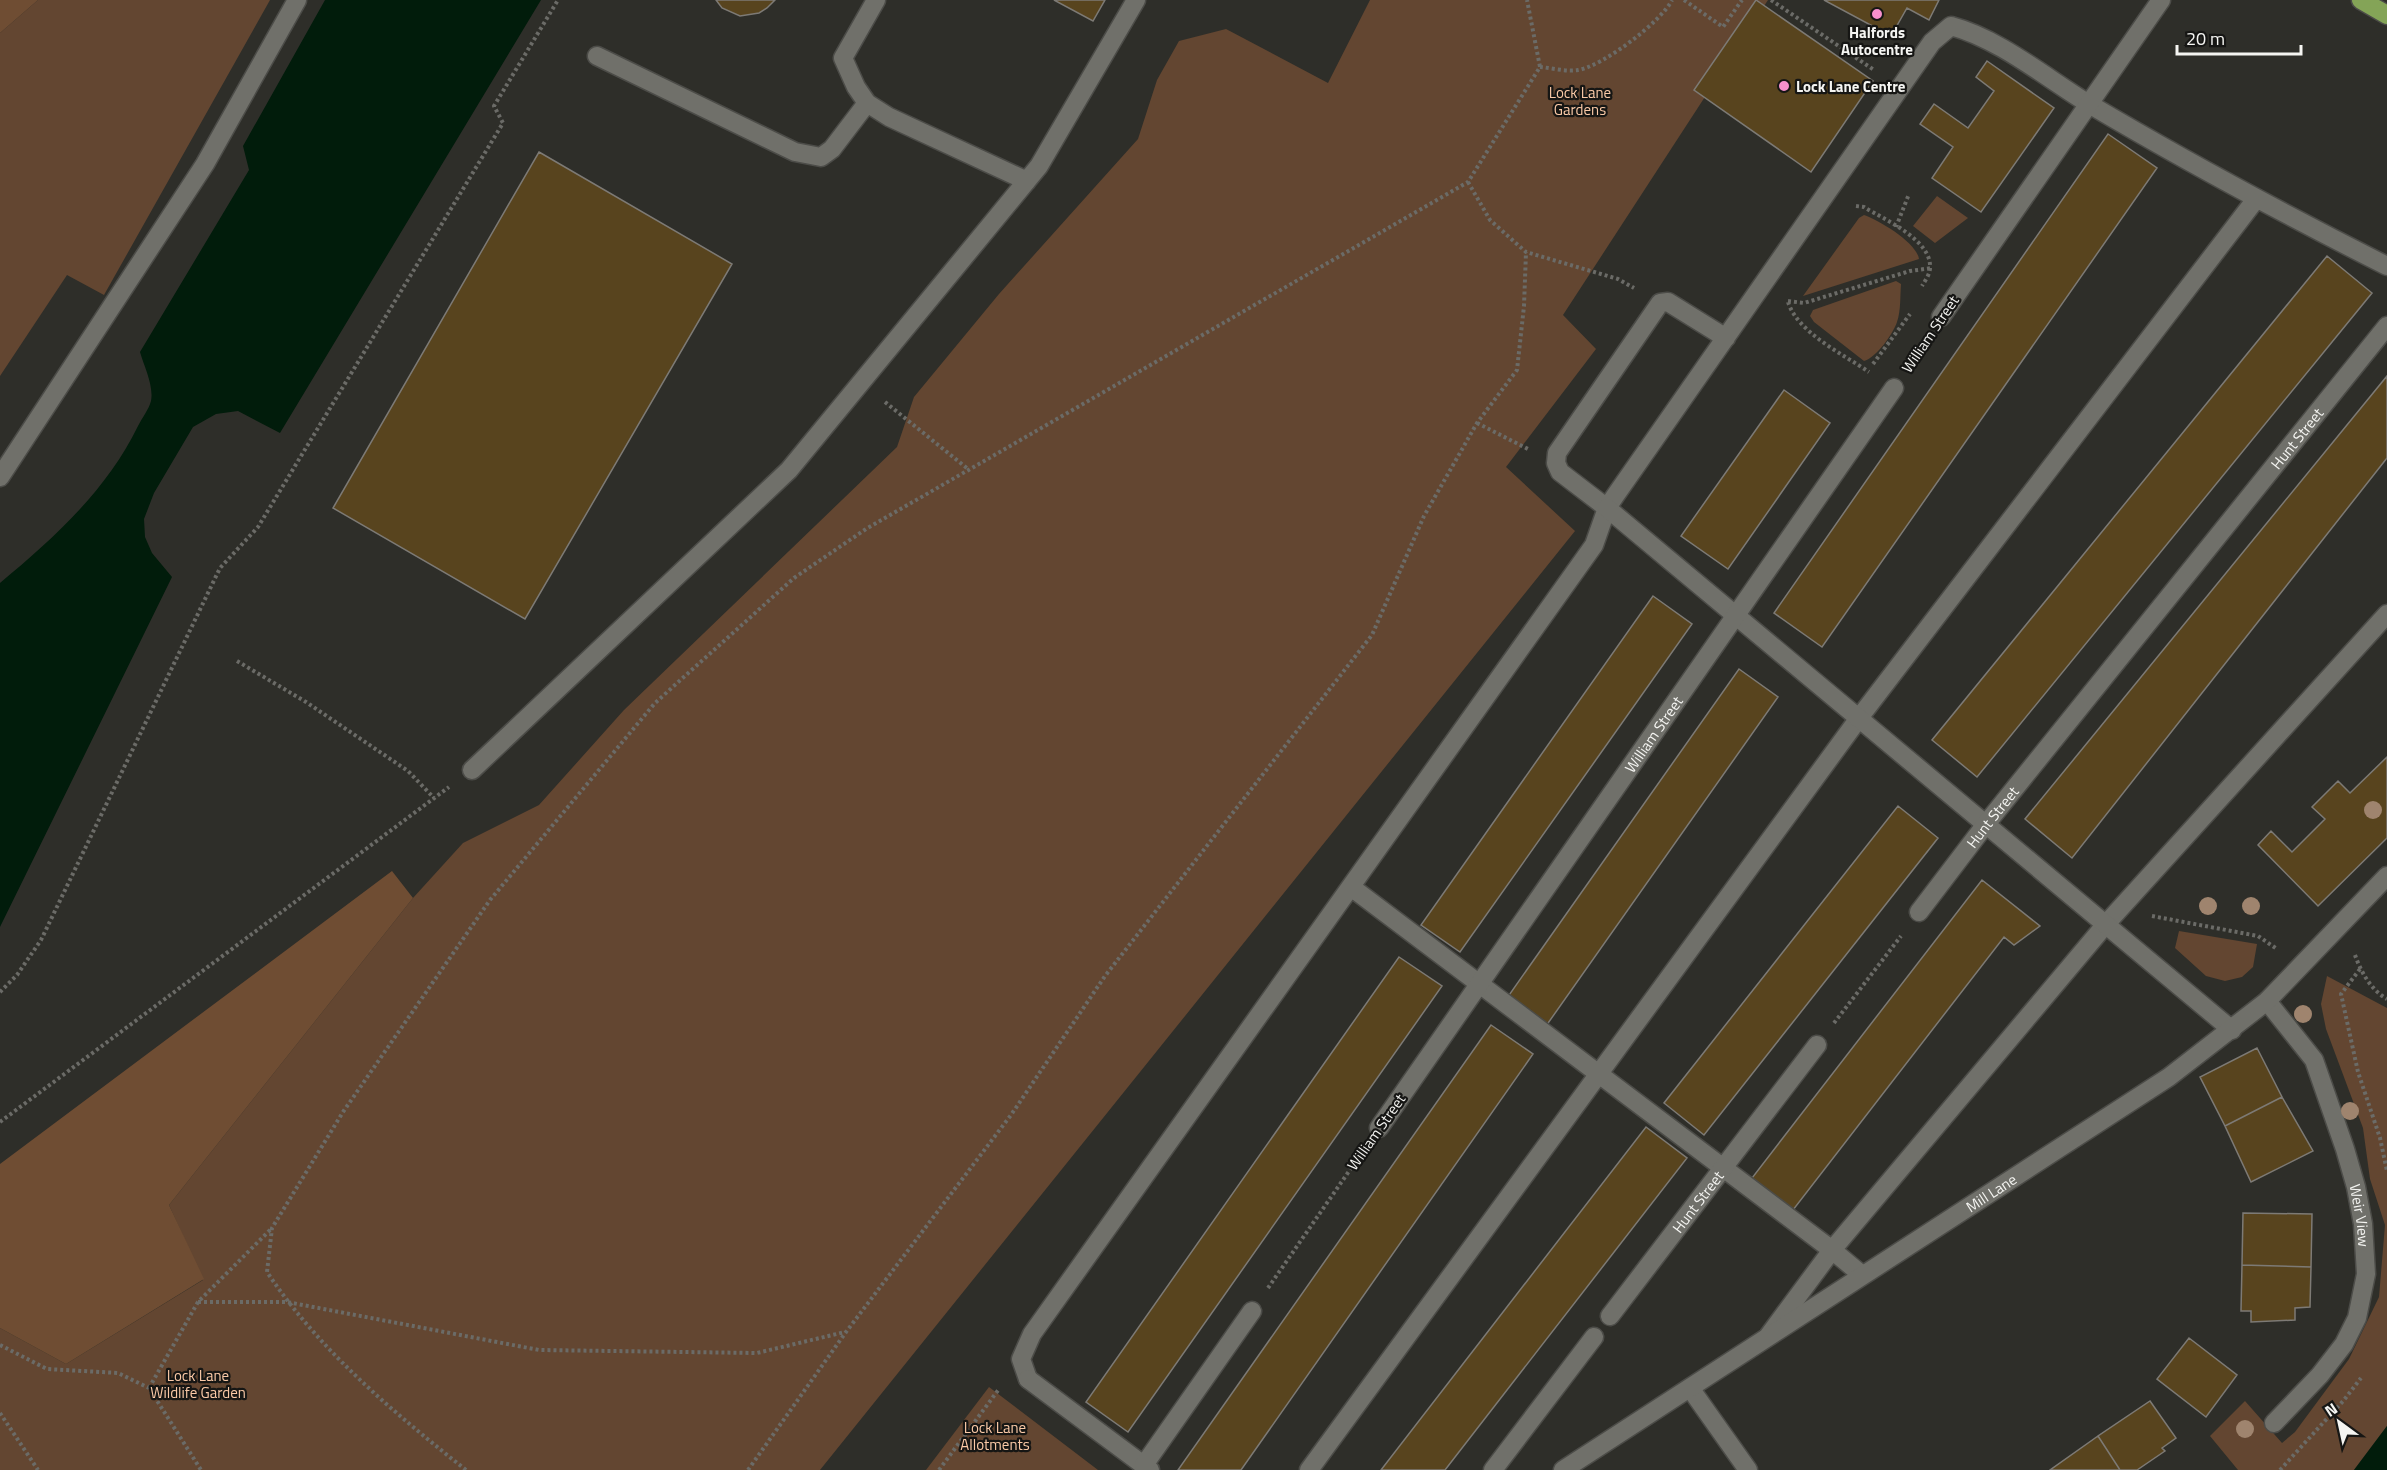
<svg xmlns="http://www.w3.org/2000/svg" width="2387" height="1470" font-family="'Titillium Web',sans-serif">
  <style>
    .green { fill: #634631 }
    .forest { fill: #6f4d33 }
    .water { fill: #011c0b }
    .building { fill: #58441e; stroke: #7d7a75; stroke-width: 1.5 }
    .lines { fill: none; stroke-linecap: round; stroke-linejoin: round }
    .lane-casing { stroke: #4c4c48; stroke-width: 21 }
    .street-casing { stroke: #4c4c48; stroke-width: 21 }
    .primary-casing { stroke: #4c4c48; stroke-width: 21 }
    .path { stroke: #6b6b67; stroke-width: 4; stroke-dasharray: 3 3; stroke-linecap: butt }
    .lane { stroke: #70706a; stroke-width: 18 }
    .street { stroke: #70706a; stroke-width: 18 }
    .primary { stroke: #84a457; stroke-width: 18 }
    .tree { fill: #9f846e }
    .poi-dot { fill: #f790cd; stroke: #161614; stroke-width: 2 }
    .labels { text-anchor: middle; dominant-baseline: central; stroke-width: 4.5; stroke-linejoin: round; paint-order: stroke }
    .poi-label { font-size: 15px; font-weight: bold; fill: #f5f5f2; stroke: #161614 }
    .park-label { font-size: 15px; fill: #fbcaa7; stroke: #161614 }
    .street-label { font-size: 15px; fill: #f5f5f2; stroke: #161614 }
  </style>
  <rect width="100%" height="100%" fill="#2e2e29"/>
  <path class="green" d="M38 0H270L104 295 67 275 0 376V33Z
    M1370 0H1768L1563 315 1596 349 1506 467 1575 531 820 1470H0V1328L66 1364 203 1280 169 1205 413 898 463 843 539 805 624 710 897 447 914 397 999 294 1138 139 1157 80 1179 41 1226 29 1328 83Z
    M1937 196 1968 218 1935 243 1913 226Z
    M1864 215C1879 220 1917 243 1919 259L1803 296 1859 218Z
    M1896 281 1901 284C1900 296 1901 311 1897 322 1893 334 1876 358 1864 361L1814 322 1810 316 1813 310Z
    M2179 931 2257 944 2253 967 2242 977 2225 981 2206 976 2175 948Z
    M2327 976 2387 1008V1426L2354 1470H2238L2210 1436 2245 1401 2282 1443 2295 1432 2349 1359 2379 1297 2385 1225 2370 1179 2363 1128 2326 1029 2321 1004Z
    M989 1387 1098 1470H926Z"/>
  <path class="forest" d="M0 0H38L0 33Z
    M392 871 413 898 169 1205 204 1279 66 1364 0 1328V1164Z"/>
  <path class="water" d="M325 0H541L280 433 238 411 216 414 193 427 154 493 144 519 145 537 152 553 172 577 0 927V583C54 538 107 490 138 426 142 418 149 409 151 401 154 386 144 366 140 352L249 170 243 146Z
    M2387 1426V1470H2354Z"/>
  <path class="building" d="M716 0H775L767 8 759 13 740 16 722 8Z
    M1054 0H1105L1093 21Z
    M1756 0 1873 81 1811 172 1694 90Z
    M1824 0H1939L1929 20 1907 8 1891 36Z
    M1987 61 2054 108 1981 212 1932 178 1953 147 1920 124 1934 104 1968 128 1994 91 1976 77Z
    M2108 134 2157 168 1822 647 1774 613Z
    M539 152 732 264 525 619 333 508Z
    M2327 256 2372 293 1977 777 1932 740Z
    M2387 376V458L2072 858 2025 819Z
    M1784 390 1830 423 1728 569 1681 536Z
    M1653 596 1692 624 1460 952 1421 925Z
    M1739 669 1778 697 1546 1026 1507 998Z
    M2387 757V838L2318 906 2258 845 2271 831 2292 852 2325 819 2312 807 2338 781 2350 793Z
    M1898 806 1938 838 1704 1135 1664 1103Z
    M1982 880 2040 926 2014 945 2004 937 1793 1210 1752 1178Z
    M1399 957 1442 986 1128 1432 1086 1402Z
    M1491 1025 1533 1054 1241 1470H1178Z
    M2257 1048 2282 1097 2225 1126 2200 1077Z
    M2282 1097 2313 1151 2251 1182 2225 1126Z
    M1646 1127 1687 1158 1445 1470H1381Z
    M2243 1213 2312 1214 2311 1267 2242 1265Z
    M2242 1265 2311 1267 2310 1307 2295 1308V1320L2251 1322V1311H2241Z
    M2189 1338 2237 1375 2206 1417 2157 1379Z
    M2150 1401 2176 1438 2162 1448 2165 1451 2137 1470H2120L2098 1436Z
    M2098 1436 2120 1470H2050Z"/>
  <g class="lines">
    <g class="lane-casing">
      <path id="lane" d="M876 0 843 58 856 87 867 103 889 117 1027 181
        M597 56 795 152 821 157 832 149 867 103
        M1607 508 1560 472 1556 463 1557 453 1660 303 1668 302 1726 338
        M472 770 789 470 1039 166 1136 0
        M1351 887 1832 1250 1862 1275
        M1769 1335 1832 1250 2106 924 2387 614
        M1028 1379 1021 1359 1032 1334 1594 545 1607 508 1615 496 1932 42 1951 26C2000 39 2046 78 2089 104 2187 162 2286 215 2387 266
        M1309 1470 1859 718 2256 199"/>
    </g>
    <g class="street-casing">
      <g id="street">
        <path d="M1941 317 2161 0"/>
        <path d="M0 477 205 164 297 0"/>
        <path d="M1607 508 2232 1030"/>
        <path id="s1" d="M1919 912 1986 824 2387 326"/>
        <path id="s2" d="M2267 1001 2314 1060 2345 1149 2356 1187 2363 1224 2366 1274 2357 1318 2344 1344 2320 1375 2274 1423"/>
        <path id="s3" d="M1379 1128 1894 388"/>
        <path id="s4" d="M1610 1316 1817 1045"/>
        <path d="M1028 1379 1150 1470"/>
        <path d="M1690 1388 1748 1470"/>
        <path d="M1144 1465 1252 1311"/>
        <path d="M1493 1470 1594 1337"/>
        <path id="s5" d="M1563 1470 2169 1077 2267 1001 2387 876"/>
      </g>
    </g>
    <g class="primary-casing">
      <path id="primary" d="M2361 0 2387 15"/>
    </g>
    <path class="path" d="M1684 0 1723 27 1742 0
      M1771 0 1874 70
      M1540 67C1552 68 1567 72 1578 70 1603 66 1661 22 1672 0
      M1468 182 1490 220 1526 252 1618 279 1634 288
      M1856 206 1864 207C1885 220 1932 240 1930 268 1930 274 1925 281 1922 286
      M1896 227 1909 194
      M1788 301 1804 303 1910 271 1932 268
      M1788 302C1798 333 1843 354 1869 372
      M1873 364 1910 314
      M1910 364 1924 342
      M885 402 968 469
      M1477 423 1528 449
      M237 661 306 702 408 771 434 798
      M2152 916 2258 936 2277 949
      M2355 955C2361 972 2371 990 2387 999
      M2360 969 2341 994 2358 1072 2380 1138 2387 1171
      M0 992 17 975 41 940 220 568 258 527 503 123 494 106 558 0
      M1834 1023 1901 936
      M0 1122 449 787
      M1268 1288 1363 1151
      M198 1302H287L539 1350 757 1353 845 1332
      M0 1345 47 1369 118 1373 149 1388 201 1470
      M149 1388 198 1302 272 1228
      M0 1413 38 1470
      M466 1470C393 1412 319 1350 267 1272L272 1228 343 1112 490 900 655 703 794 578 866 529 1468 182 1540 67 1527 0
      M748 1470 846 1332 1011 1115 1105 976 1372 635 1424 516 1477 423 1517 370 1524 306 1526 252
      M939 1470 999 1389
      M2280 1470 2344 1400 2361 1378"/>
    <use href="#lane" class="lane"/>
    <use href="#street" class="street"/>
    <use href="#primary" class="primary"/>
  </g>
  <g class="tree">
    <circle cx="2373" cy="810" r="9"/>
    <circle cx="2208" cy="906" r="9"/>
    <circle cx="2251" cy="906" r="9"/>
    <circle cx="2303" cy="1014" r="9"/>
    <circle cx="2350" cy="1111" r="9"/>
    <circle cx="2245" cy="1429" r="9"/>
  </g>
  <g class="poi-dot">
    <circle cx="1877" cy="14" r="6"/>
    <circle cx="1784" cy="86" r="6"/>
  </g>
  <g class="labels">
    <g class="poi-label">
      <text x="1877" y="32">Halfords<tspan x="1877" dy="17">Autocentre</tspan></text>
      <text x="1796" y="86" text-anchor="start">Lock Lane Centre</text>
    </g>
    <g class="park-label">
      <text x="1580" y="92">Lock Lane<tspan x="1580" dy="17">Gardens</tspan></text>
      <text x="198" y="1375">Lock Lane<tspan x="198" dy="17">Wildlife Garden</tspan></text>
      <text x="995" y="1427">Lock Lane<tspan x="995" dy="17">Allotments</tspan></text>
    </g>
    <g class="street-label">
      <text transform="translate(1930 334) rotate(-56)">William Street</text>
      <text stroke="none"><textPath href="#s1" startOffset="606">Hunt Street</textPath></text>
      <text stroke="none"><textPath href="#s3" startOffset="480">William Street</textPath></text>
      <text stroke="none"><textPath href="#s1" startOffset="120">Hunt Street</textPath></text>
      <text transform="translate(1376 1132) rotate(-55)">William Street</text>
      <text stroke="none"><textPath href="#s5" startOffset="510">Mill Lane</textPath></text>
      <text stroke="none"><textPath href="#s4" startOffset="144">Hunt Street</textPath></text>
      <text stroke="none"><textPath href="#s2" startOffset="238">Weir View</textPath></text>
    </g>
  </g>
  <g transform="translate(2339 1422) rotate(327)" stroke="#161614" stroke-width="4.5" paint-order="stroke">
  <path d="M0-4.5L10 22L0 15L-10 22Z" fill="#f5f5f2"/>
  <text y="-9" font-size="16" font-weight="bold" text-anchor="middle" fill="#f5f5f2">N</text>
  </g>
  <path d="M2177 45v9h124v-9" fill="none" stroke="#f5f5f2" stroke-width="3"/>
  <text x="2186" y="45" font-size="18" fill="#f5f5f2" stroke="#161614" stroke-width="4.5" paint-order="stroke">20 m</text>
</svg>
